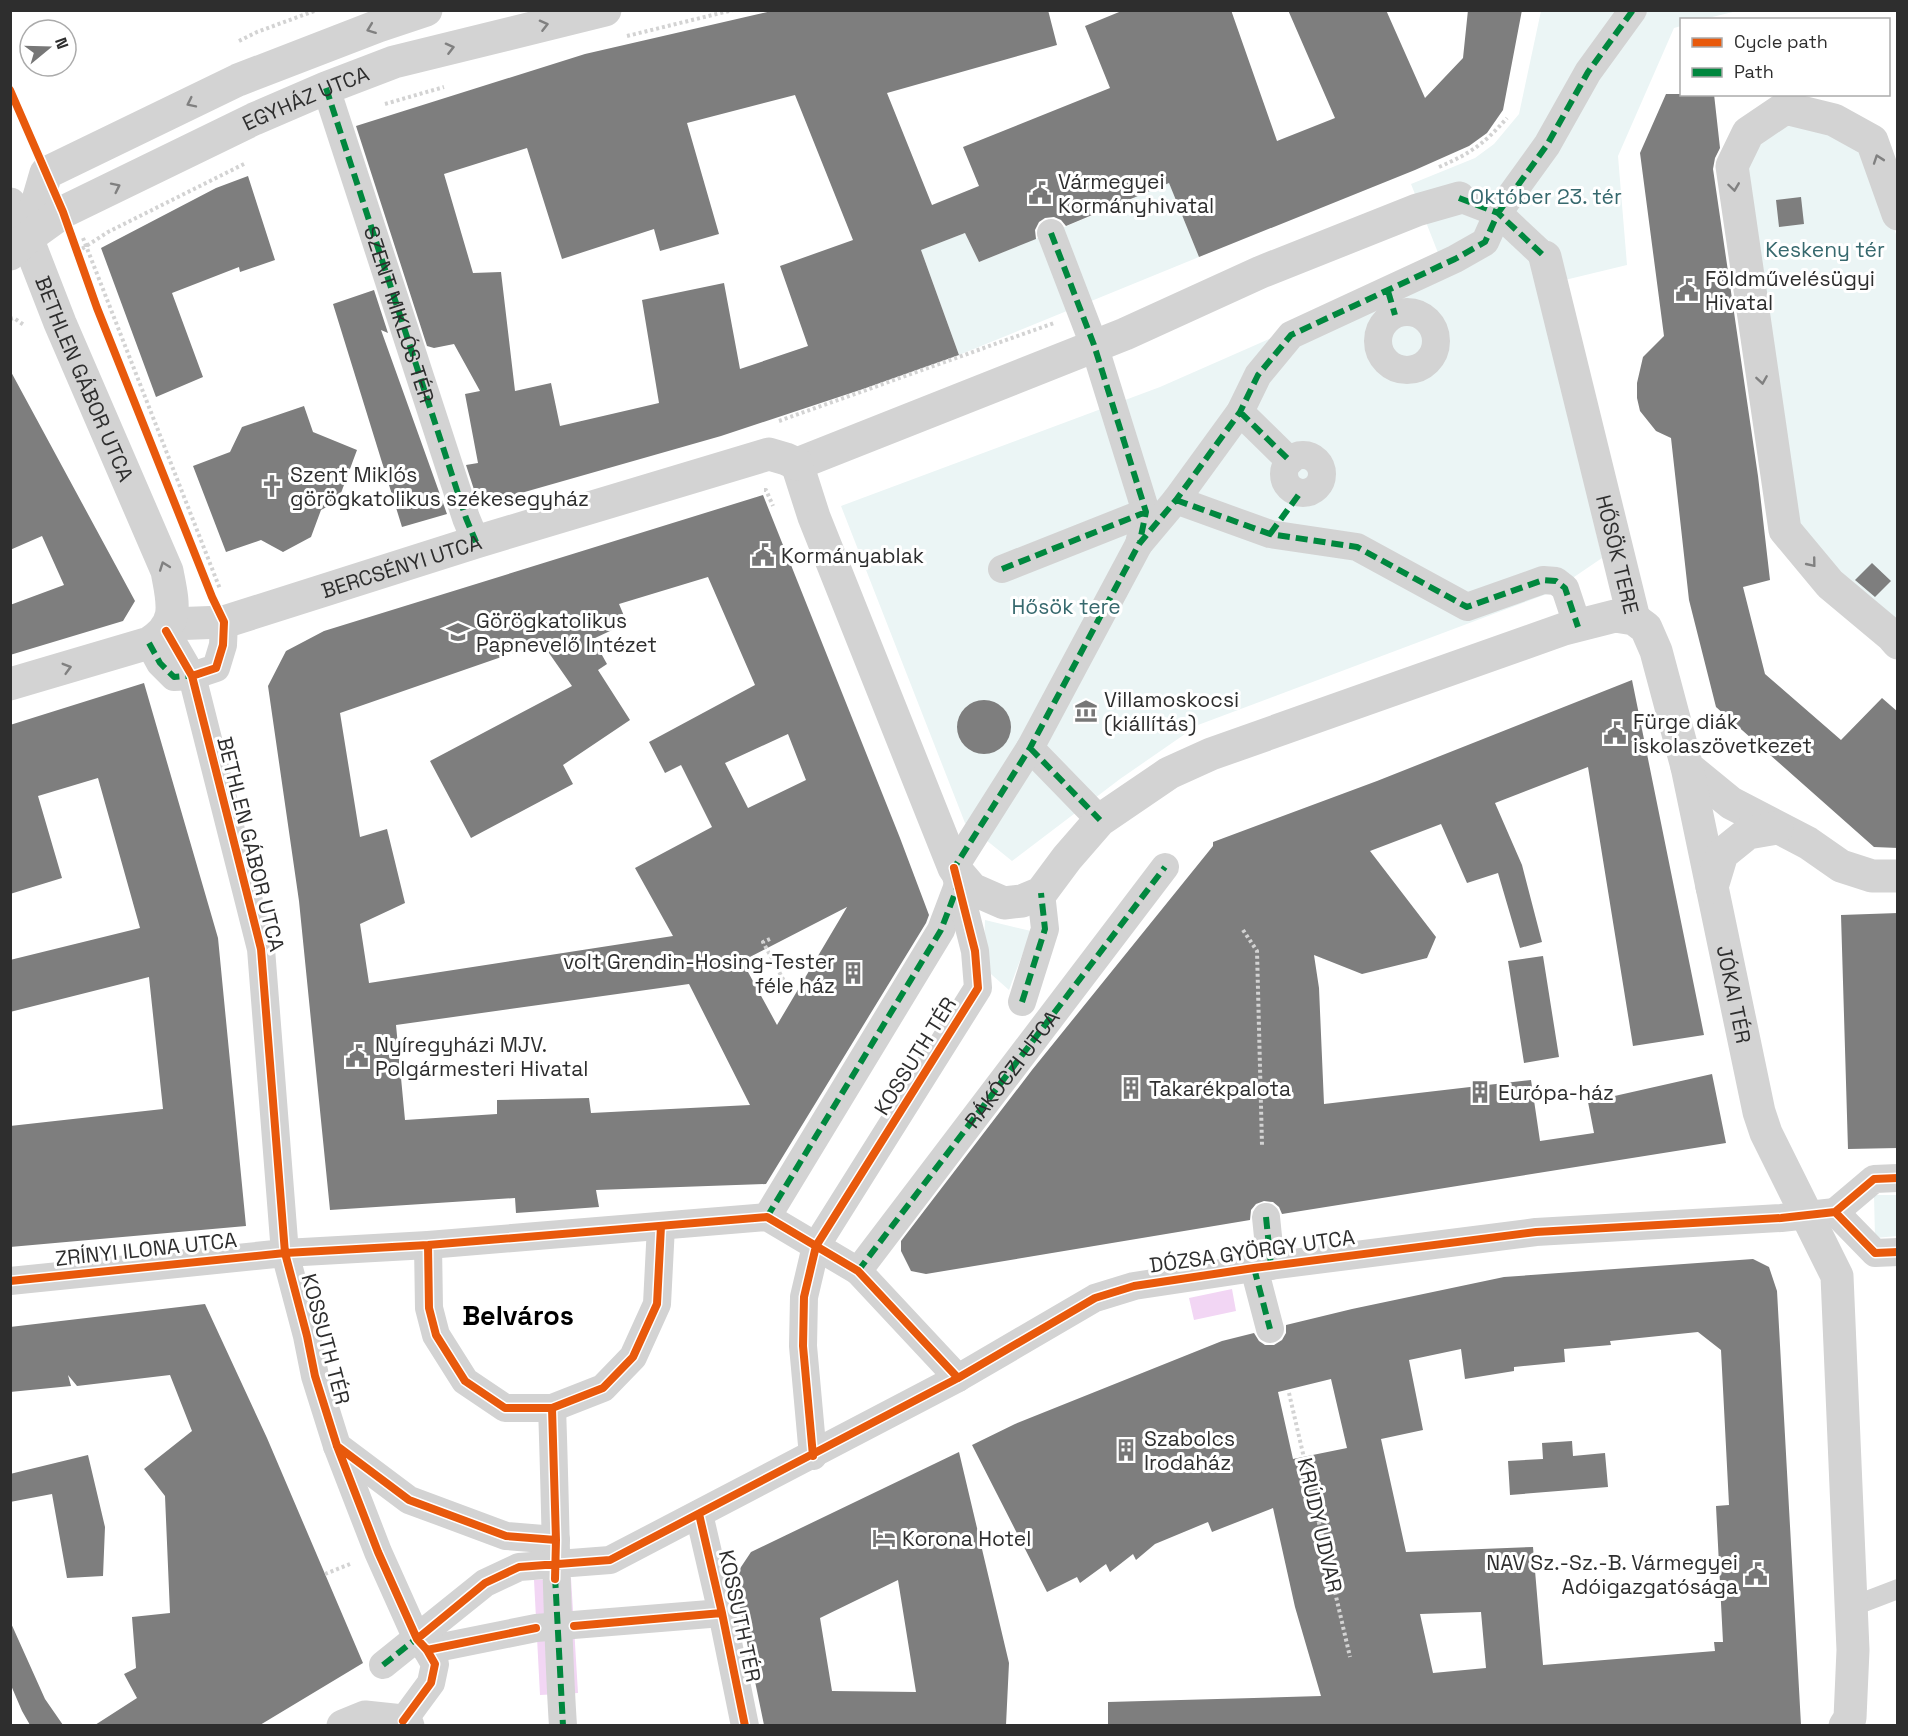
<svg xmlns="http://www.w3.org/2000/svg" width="1908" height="1736" font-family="'Space Grotesk',sans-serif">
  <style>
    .green { fill: #ebf5f5 }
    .water { fill: #f2d6f4 }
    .building { fill: #7e7e7e; fill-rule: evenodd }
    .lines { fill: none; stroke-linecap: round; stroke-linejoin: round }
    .path { stroke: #d3d3d3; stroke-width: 4; stroke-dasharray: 3 3; stroke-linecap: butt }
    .service { stroke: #d3d3d3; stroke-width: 20 }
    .pedestrian { stroke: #d3d3d3; stroke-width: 28 }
    .minor { stroke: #d3d3d3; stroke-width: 33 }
    .tertiary { stroke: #d3d3d3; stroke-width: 33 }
    .quiet { stroke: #00873e; stroke-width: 6; stroke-dasharray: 12 6; stroke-linecap: butt }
    .cycleway-casing { stroke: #fff; stroke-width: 11 }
    .cycleway { stroke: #e8590c; stroke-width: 8 }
    .oneway { stroke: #808080 }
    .labels { text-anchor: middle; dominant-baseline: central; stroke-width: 6; stroke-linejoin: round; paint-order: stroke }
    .street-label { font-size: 21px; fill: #2e2e2e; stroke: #fff }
    .poi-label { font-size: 21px; fill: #2e2e2e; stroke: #fff; text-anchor: start }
    .park-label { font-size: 21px; fill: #37696e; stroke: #fff }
    .district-label { font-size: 27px; font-weight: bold; fill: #000; stroke: #fff }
  </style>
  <rect width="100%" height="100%" fill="#fff"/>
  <path class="green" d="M1541 11H1737L1704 19 1682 20 1681 26 1674 28 1618 156 1627 265 1540 286 1602 558 1552 592 1198 725 1120 779 1012 861 965 823 841 506 1160 387 1442 263 1411 184 1475 158 1494 144 1519 114Z
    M1787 113 1866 147 1897 237V630L1792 526 1738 168Z
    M1157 153 1199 257 959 355 921 250 965 233 979 262 1133 199Z
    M985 920 1031 931 1009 990 983 967Z
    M1874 1195H1897V1236L1875 1238Z"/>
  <path class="water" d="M1232 1289 1236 1311 1194 1320 1189 1298Z
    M571 1578 578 1693 540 1695 534 1580Z"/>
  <path class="building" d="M776 10H1048L1057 45 887 93 932 205 979 186 963 147 1110 88 1085 26 1124 10H1231L1277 141 1335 118 1288 10H1386L1425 98 1463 58 1468 10H1522L1503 110 1487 133 1469 146 1415 170 1199 257 1169 183 1066 226 1061 220 1054 217 1045 218 1039 222 1035 230 1036 239 979 262 965 233 921 250 959 355 863 389 721 436 479 505 466 465 478 463 465 394 480 391 454 344 434 348 427 346 356 126 585 54ZM795 95 853 240 780 266 808 346 740 369 724 283 642 300 659 403 560 426 551 383 515 391 501 272 473 273 444 174 527 148 562 259 654 229 660 251 719 234 687 123Z
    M1666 94H1714L1720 148 1715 158 1713 169 1758 476 1770 580 1743 587 1765 674 1841 740 1882 698 1898 712V848L1874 847 1716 707 1689 600 1671 438 1656 431 1640 411 1637 398V383L1643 357 1664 336 1640 153Z
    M248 176 275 260 240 272 239 267 172 293 203 377 156 397 101 248 216 188Z
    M1801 197 1804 224 1779 227 1776 200Z
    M374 290 388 333 381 330 447 514 402 527 333 304Z
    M10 370 135 601 123 621 10 655V605L64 585 42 536 10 550Z
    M304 406 313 432 357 450 338 501 321 510 311 537 283 552 261 540 226 552 193 466 230 452 242 427Z
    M763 495 900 838 929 915 926 923 766 1184 596 1190 599 1207 516 1213 515 1198 330 1210 299 901 268 686 286 651 324 631ZM708 577 755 685 649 742 665 773 681 765 712 827 635 868 673 936 369 983 360 924 405 903 387 829 360 837 340 713 542 643 572 686 430 761 471 838 573 784 563 765 630 720 598 670 607 664 593 639 627 623 619 604ZM788 734 806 780 748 808 725 763ZM847 907 777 1025 742 961ZM689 984 750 1105 591 1113 589 1098 497 1100V1114L405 1120 396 1025Z
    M1872 563 1891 581 1875 597 1855 580Z
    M1632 680 1704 1035 1633 1046 1588 767 1495 803 1522 865 1542 942 1520 948 1498 873 1467 883 1441 824 1370 851 1436 937 1427 958 1362 974 1314 955 1319 988 1324 1104 1531 1080 1540 1141 1594 1133 1588 1102 1712 1074 1726 1143 1282 1214 1279 1207 1273 1202 1264 1201 1256 1204 1251 1210 1250 1220 926 1274 911 1271 901 1251V1241L1032 1070 1213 846V842L1377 781Z
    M144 683 218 938 246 1226 10 1247V1126L163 1109 149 977 10 1012V960L140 928 98 778 38 796 62 878 10 894V725Z
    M957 727a27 27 0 1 1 54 0a27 27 0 1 1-54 0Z
    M1898 913V1148L1848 1149 1841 915Z
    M1543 956 1559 1057 1524 1063 1508 961Z
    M1753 1259 1769 1267 1777 1291 1801 1725H1108V1702L1321 1696 1295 1607 1273 1508 1212 1532 1208 1522 1155 1544 1136 1560 1133 1554 1110 1572 1106 1564 1080 1583 1077 1577 1047 1592 972 1445 1015 1424 1222 1341 1254 1333 1259 1341 1265 1345H1274L1282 1340 1286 1333V1325L1352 1309 1504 1277ZM1698 1332 1721 1350 1729 1505 1716 1506 1723 1642H1714L1715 1651 1543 1665 1533 1547 1406 1552 1381 1439 1423 1430 1409 1360 1461 1349 1465 1379 1514 1371V1367L1565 1362 1564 1349 1611 1345 1610 1341ZM1331 1379 1347 1448 1293 1459 1278 1392ZM1481 1612 1486 1668 1433 1673 1420 1614Z
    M205 1304 267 1438 363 1663 260 1725H95L137 1698 124 1674 136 1668 132 1617 170 1613 165 1496 144 1469 192 1431 170 1375 77 1386 68 1375 71 1386 10 1392V1327Z
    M1572 1441 1573 1456 1605 1453 1608 1487 1510 1495 1508 1461 1543 1459 1542 1443Z
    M959 1452 1009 1663 1006 1725H764L738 1599 737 1573 751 1552ZM898 1580 916 1692 832 1691 820 1618Z
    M88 1455 105 1527 103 1576 67 1578 52 1494 10 1502V1474Z
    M10 1621 45 1699 63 1725H30L22 1711 10 1683Z"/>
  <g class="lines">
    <path class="path" d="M627 36 733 10
      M239 41 257 32 317 10
      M385 104 444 87
      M1439 167C1471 153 1484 144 1507 118
      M83 238 220 589
      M77 252 108 232 246 163
      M10 319 14 318 24 325
      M779 421 1054 323
      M764 490H766L773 506
      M1243 930 1257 951 1262 1145
      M770 939 763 942 784 981 793 986
      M1289 1393 1350 1657
      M325 1574 350 1564"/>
    <path class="service" d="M1851 1607 1898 1589"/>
    <g class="pedestrian">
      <path id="s1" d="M326 88 466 518 476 542"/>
      <path d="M1459 198 1498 213 1545 257"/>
      <path d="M1051 233 1094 345 1146 512 1139 544"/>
      <circle cx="1407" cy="341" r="29"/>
      <path d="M1240 412 1290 461"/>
      <circle cx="1303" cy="474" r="19"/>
      <path d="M1176 500 1270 534 1357 547 1467 607 1543 580 1556 581 1565 588 1578 627"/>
      <path d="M1002 569 1146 512"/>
      <path d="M166 631 192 676 261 949 285 1253 307 1336 315 1376 337 1446 378 1552 417 1639 427 1650 435 1664 431 1683 403 1721"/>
      <path d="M149 643 160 663 174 677 192 676 216 668 223 645 224 622"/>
      <path d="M1030 748 1100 820"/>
      <path d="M1022 1002 1045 929 1041 893"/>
      <path d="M1835 1212 1875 1253 1898 1252"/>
      <path d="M1835 1212 1874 1179 1898 1178"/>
      <path d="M767 1217 941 930 958 885"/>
      <path d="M1266 1217 1271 1266"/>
      <path d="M428 1245 429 1308 436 1335 465 1381 505 1408H552L603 1388 633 1357 657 1304 661 1226"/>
      <path d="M1254 1268 1270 1329"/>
      <path id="s2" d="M858 1271 1165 867"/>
      <path d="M10 1281 285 1253 428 1245 767 1217 858 1271 958 1378"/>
      <path d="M552 1408C556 1514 556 1620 563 1726"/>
      <path d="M337 1446 409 1500 506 1536 556 1540"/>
      <path d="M813 1456 803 1346 804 1297 816 1246 978 988 975 951 954 868 1030 748 1139 544 1176 500 1240 412 1258 375 1291 335 1455 259 1485 242 1498 213 1547 145 1588 72 1633 10"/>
      <path d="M699 1514 722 1613 745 1726"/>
      <path d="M427 1650 536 1628 722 1613"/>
      <path d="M383 1665 485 1583 519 1567 610 1560 958 1378 1095 1298 1134 1286 1254 1268 1536 1232 1781 1218 1835 1212"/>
    </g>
    <g class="minor">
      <path d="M1898 214 1872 141 1834 120 1785 108 1748 133 1732 166 1785 530 1830 584 1891 635 1898 643"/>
      <path id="s3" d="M1545 257 1634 619"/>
      <path d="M797 464 814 517 954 868 972 889 1004 903 1022 901 1041 893 1067 858 1100 820 1169 773 1211 754 1564 629 1615 616 1634 619 1646 628 1656 651 1687 767 1731 803 1808 843 1841 866 1872 876H1898"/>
      <path d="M797 464 1125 334 1261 272 1417 210 1459 198"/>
      <path id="s4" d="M170 624 224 622 476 542 769 454 786 459 797 464"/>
      <path id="s5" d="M1687 767 1759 1112 1766 1133 1837 1276 1853 1650 1850 1718 1845 1726"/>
      <path d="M1712 887 1722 854 1748 833 1777 828"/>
    </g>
    <g class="tertiary">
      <path id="s6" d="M10 204 27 238 60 323 167 571C173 603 180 624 149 643L10 684"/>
      <path d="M27 238 46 173 238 80 378 26 426 10"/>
      <path id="s7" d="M10 254 27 238 63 212 254 119 326 88 394 62 605 10"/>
      <path d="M343 1726 365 1717 403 1721 408 1726"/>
    </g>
    <path class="quiet" d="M326 88 466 518 476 542
      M1459 198 1498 213 1545 257
      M1051 233 1094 345 1146 512 1140 541
      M1388 291 1395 315
      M1240 412 1290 461
      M1176 500 1270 534 1357 547 1467 607 1543 580 1556 581 1565 588 1578 627
      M1270 534 1300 493
      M1002 569 1146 512
      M149 643 160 663 174 677 195 675
      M1030 748 1100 820
      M955 873 954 868 1030 748 1139 544 1176 500 1240 412 1258 375 1291 335 1455 259 1485 242 1498 213 1547 145 1588 72 1633 10
      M1022 1002 1045 929 1041 893
      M767 1217 941 930 957 888
      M1266 1217 1271 1266
      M1254 1268 1270 1329
      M858 1271 1165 867
      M555 1576 563 1726
      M383 1665 421 1635"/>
    <g class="cycleway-casing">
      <path id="cycleway" d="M10 90 63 212 97 308 212 597 224 622 223 645 216 668 192 676
        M166 631 192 676 261 949 285 1253 307 1336 315 1376 337 1446 378 1552 417 1639 427 1650 435 1664 431 1683 403 1721
        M1835 1212 1875 1253 1898 1252
        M1835 1212 1874 1179 1898 1178
        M428 1245 429 1308 436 1335 465 1381 505 1408H552L603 1388 633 1357 657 1304 661 1226
        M10 1281 285 1253 428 1245 767 1217 858 1271 958 1378
        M552 1408 556 1540 555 1579
        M337 1446 409 1500 506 1536 556 1540
        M813 1456 803 1346 804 1297 816 1246 978 988 975 951 954 868
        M699 1514 722 1613 745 1726
        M574 1626 722 1613
        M417 1639 485 1583 519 1567 610 1560 958 1378 1095 1298 1134 1286 1254 1268 1536 1232 1781 1218 1835 1212
        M427 1650 536 1628"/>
    </g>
    <use href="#cycleway" class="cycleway"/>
  </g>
  <defs><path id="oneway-chevron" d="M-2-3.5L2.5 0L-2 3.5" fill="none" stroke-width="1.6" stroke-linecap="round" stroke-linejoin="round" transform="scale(1.5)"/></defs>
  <g class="oneway">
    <use href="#oneway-chevron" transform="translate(544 25) rotate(-14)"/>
    <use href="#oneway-chevron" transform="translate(371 29) rotate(159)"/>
    <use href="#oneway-chevron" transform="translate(450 48) rotate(-14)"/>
    <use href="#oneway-chevron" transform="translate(191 103) rotate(154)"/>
    <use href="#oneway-chevron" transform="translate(1878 159) rotate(-109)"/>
    <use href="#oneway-chevron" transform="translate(116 187) rotate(-26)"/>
    <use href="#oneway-chevron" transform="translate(1734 187) rotate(82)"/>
    <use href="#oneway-chevron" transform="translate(1762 380) rotate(81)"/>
    <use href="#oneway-chevron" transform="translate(1812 563) rotate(51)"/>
    <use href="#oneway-chevron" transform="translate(164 566) rotate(-110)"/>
    <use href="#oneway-chevron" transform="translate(67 668) rotate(-16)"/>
  </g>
  <defs>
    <g id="civic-bare" transform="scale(1.8)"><path d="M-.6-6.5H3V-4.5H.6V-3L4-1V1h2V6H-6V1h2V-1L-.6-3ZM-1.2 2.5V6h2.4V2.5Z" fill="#777" stroke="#fff" stroke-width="2.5" paint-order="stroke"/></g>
    <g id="church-bare" transform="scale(1.8)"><path d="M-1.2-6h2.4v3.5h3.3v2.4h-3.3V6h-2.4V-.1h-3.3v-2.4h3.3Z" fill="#777" stroke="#fff" stroke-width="2.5" paint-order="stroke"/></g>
    <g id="university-bare" transform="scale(1.8)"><path d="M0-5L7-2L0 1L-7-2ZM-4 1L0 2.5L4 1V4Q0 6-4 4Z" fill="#777" stroke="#fff" stroke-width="2.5" paint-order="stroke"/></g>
    <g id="museum-bare" transform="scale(1.8)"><path d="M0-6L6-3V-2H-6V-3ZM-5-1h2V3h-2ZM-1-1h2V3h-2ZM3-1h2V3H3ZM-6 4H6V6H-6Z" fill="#777" stroke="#fff" stroke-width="2.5" paint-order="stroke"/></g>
    <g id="building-bare" transform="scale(1.8)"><path d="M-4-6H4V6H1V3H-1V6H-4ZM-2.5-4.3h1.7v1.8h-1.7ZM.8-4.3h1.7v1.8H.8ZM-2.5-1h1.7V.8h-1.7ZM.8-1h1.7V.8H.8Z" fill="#777" stroke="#fff" stroke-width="2.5" paint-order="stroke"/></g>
    <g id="hotel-bare" transform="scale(1.8)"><path d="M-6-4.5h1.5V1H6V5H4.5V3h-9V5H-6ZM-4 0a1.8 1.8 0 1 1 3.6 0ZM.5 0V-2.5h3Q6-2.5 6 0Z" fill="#777" stroke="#fff" stroke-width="2.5" paint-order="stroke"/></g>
  </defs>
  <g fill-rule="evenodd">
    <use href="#civic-bare" x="1040" y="193"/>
    <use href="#civic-bare" x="1687" y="290"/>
    <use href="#church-bare" x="272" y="486"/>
    <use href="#civic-bare" x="763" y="555"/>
    <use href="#university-bare" x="458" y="632"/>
    <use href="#museum-bare" x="1086" y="711"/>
    <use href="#civic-bare" x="1615" y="733"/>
    <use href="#building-bare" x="853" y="973"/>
    <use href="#civic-bare" x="357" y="1056"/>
    <use href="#building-bare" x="1131" y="1088"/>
    <use href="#building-bare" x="1480" y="1092"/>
    <use href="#building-bare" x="1126" y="1450"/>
    <use href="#hotel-bare" x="884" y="1538"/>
    <use href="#civic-bare" x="1756" y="1574"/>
  </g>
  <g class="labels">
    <g class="street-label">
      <text stroke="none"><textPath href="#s7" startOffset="336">EGYHÁZ UTCA</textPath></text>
      <text stroke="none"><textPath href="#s1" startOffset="238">SZENT MIKLÓS TÉR</textPath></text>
      <text stroke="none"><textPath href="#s6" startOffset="190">BETHLEN GÁBOR UTCA</textPath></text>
      <text stroke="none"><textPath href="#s3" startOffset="306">HŐSÖK TERE</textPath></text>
      <text stroke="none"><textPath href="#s4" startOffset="240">BERCSÉNYI UTCA</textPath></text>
      <text transform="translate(251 844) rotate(76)">BETHLEN GÁBOR UTCA</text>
      <text stroke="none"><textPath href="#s5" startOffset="232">JÓKAI TÉR</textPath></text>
      <text transform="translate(915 1056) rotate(-58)">KOSSUTH TÉR</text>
      <text stroke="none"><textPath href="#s2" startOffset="254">RÁKÓCZI UTCA</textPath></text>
      <text transform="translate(146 1249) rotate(-6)">ZRÍNYI ILONA UTCA</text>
      <text transform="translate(1252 1251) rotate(-8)">DÓZSA GYÖRGY UTCA</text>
      <text transform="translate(326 1339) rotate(75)">KOSSUTH TÉR</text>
      <text transform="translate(1320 1525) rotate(77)">KRÚDY UDVAR</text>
      <text transform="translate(740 1616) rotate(78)">KOSSUTH TÉR</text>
    </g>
    <g class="poi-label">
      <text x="1058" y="181">Vármegyei<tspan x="1058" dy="24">Kormányhivatal</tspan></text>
      <text x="1705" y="278">Földművelésügyi<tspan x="1705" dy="24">Hivatal</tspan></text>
      <text x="290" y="474">Szent Miklós<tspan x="290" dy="24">görögkatolikus székesegyház</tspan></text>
      <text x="781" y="555">Kormányablak</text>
      <text x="476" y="620">Görögkatolikus<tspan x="476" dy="24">Papnevelő Intézet</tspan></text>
      <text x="1104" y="699">Villamoskocsi<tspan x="1104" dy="24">(kiállítás)</tspan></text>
      <text x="1633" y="721">Fürge diák<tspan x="1633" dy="24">iskolaszövetkezet</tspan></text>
      <text x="835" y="961" text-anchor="end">volt Grendin-Hosing-Tester<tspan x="835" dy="24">féle ház</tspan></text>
      <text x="375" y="1044">Nyíregyházi MJV.<tspan x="375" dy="24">Polgármesteri Hivatal</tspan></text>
      <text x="1149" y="1088">Takarékpalota</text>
      <text x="1498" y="1092">Európa-ház</text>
      <text x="1144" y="1438">Szabolcs<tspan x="1144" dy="24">Irodaház</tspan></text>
      <text x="902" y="1538">Korona Hotel</text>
      <text x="1738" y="1562" text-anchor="end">NAV Sz.-Sz.-B. Vármegyei<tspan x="1738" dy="24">Adóigazgatósága</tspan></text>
    </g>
    <g class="park-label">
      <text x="1546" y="196">Október 23. tér</text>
      <text x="1825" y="249">Keskeny tér</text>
      <text x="1066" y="606">Hősök tere</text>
    </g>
    <g class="district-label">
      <text x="518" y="1315">Belváros</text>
    </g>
  </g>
  <rect width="1908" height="1736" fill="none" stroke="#2e2e2e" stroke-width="24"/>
  <rect x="1680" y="18" width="210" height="78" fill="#ffffff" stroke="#ababab" stroke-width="1.5"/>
  <rect x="1692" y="38" width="30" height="9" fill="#e8590c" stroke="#ababab" stroke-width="1.5"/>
  <text x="1734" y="48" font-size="18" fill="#2e2e2e">Cycle path</text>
  <rect x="1692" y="68" width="30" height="9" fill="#00873e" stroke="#ababab" stroke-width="1.5"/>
  <text x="1734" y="78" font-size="18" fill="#2e2e2e">Path</text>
  <g transform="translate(48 48) rotate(71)"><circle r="28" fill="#ffffff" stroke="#ababab" stroke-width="1.5"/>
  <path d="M0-4.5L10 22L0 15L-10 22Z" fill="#777777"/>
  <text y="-9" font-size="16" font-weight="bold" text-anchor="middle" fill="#2e2e2e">N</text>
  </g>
</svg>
